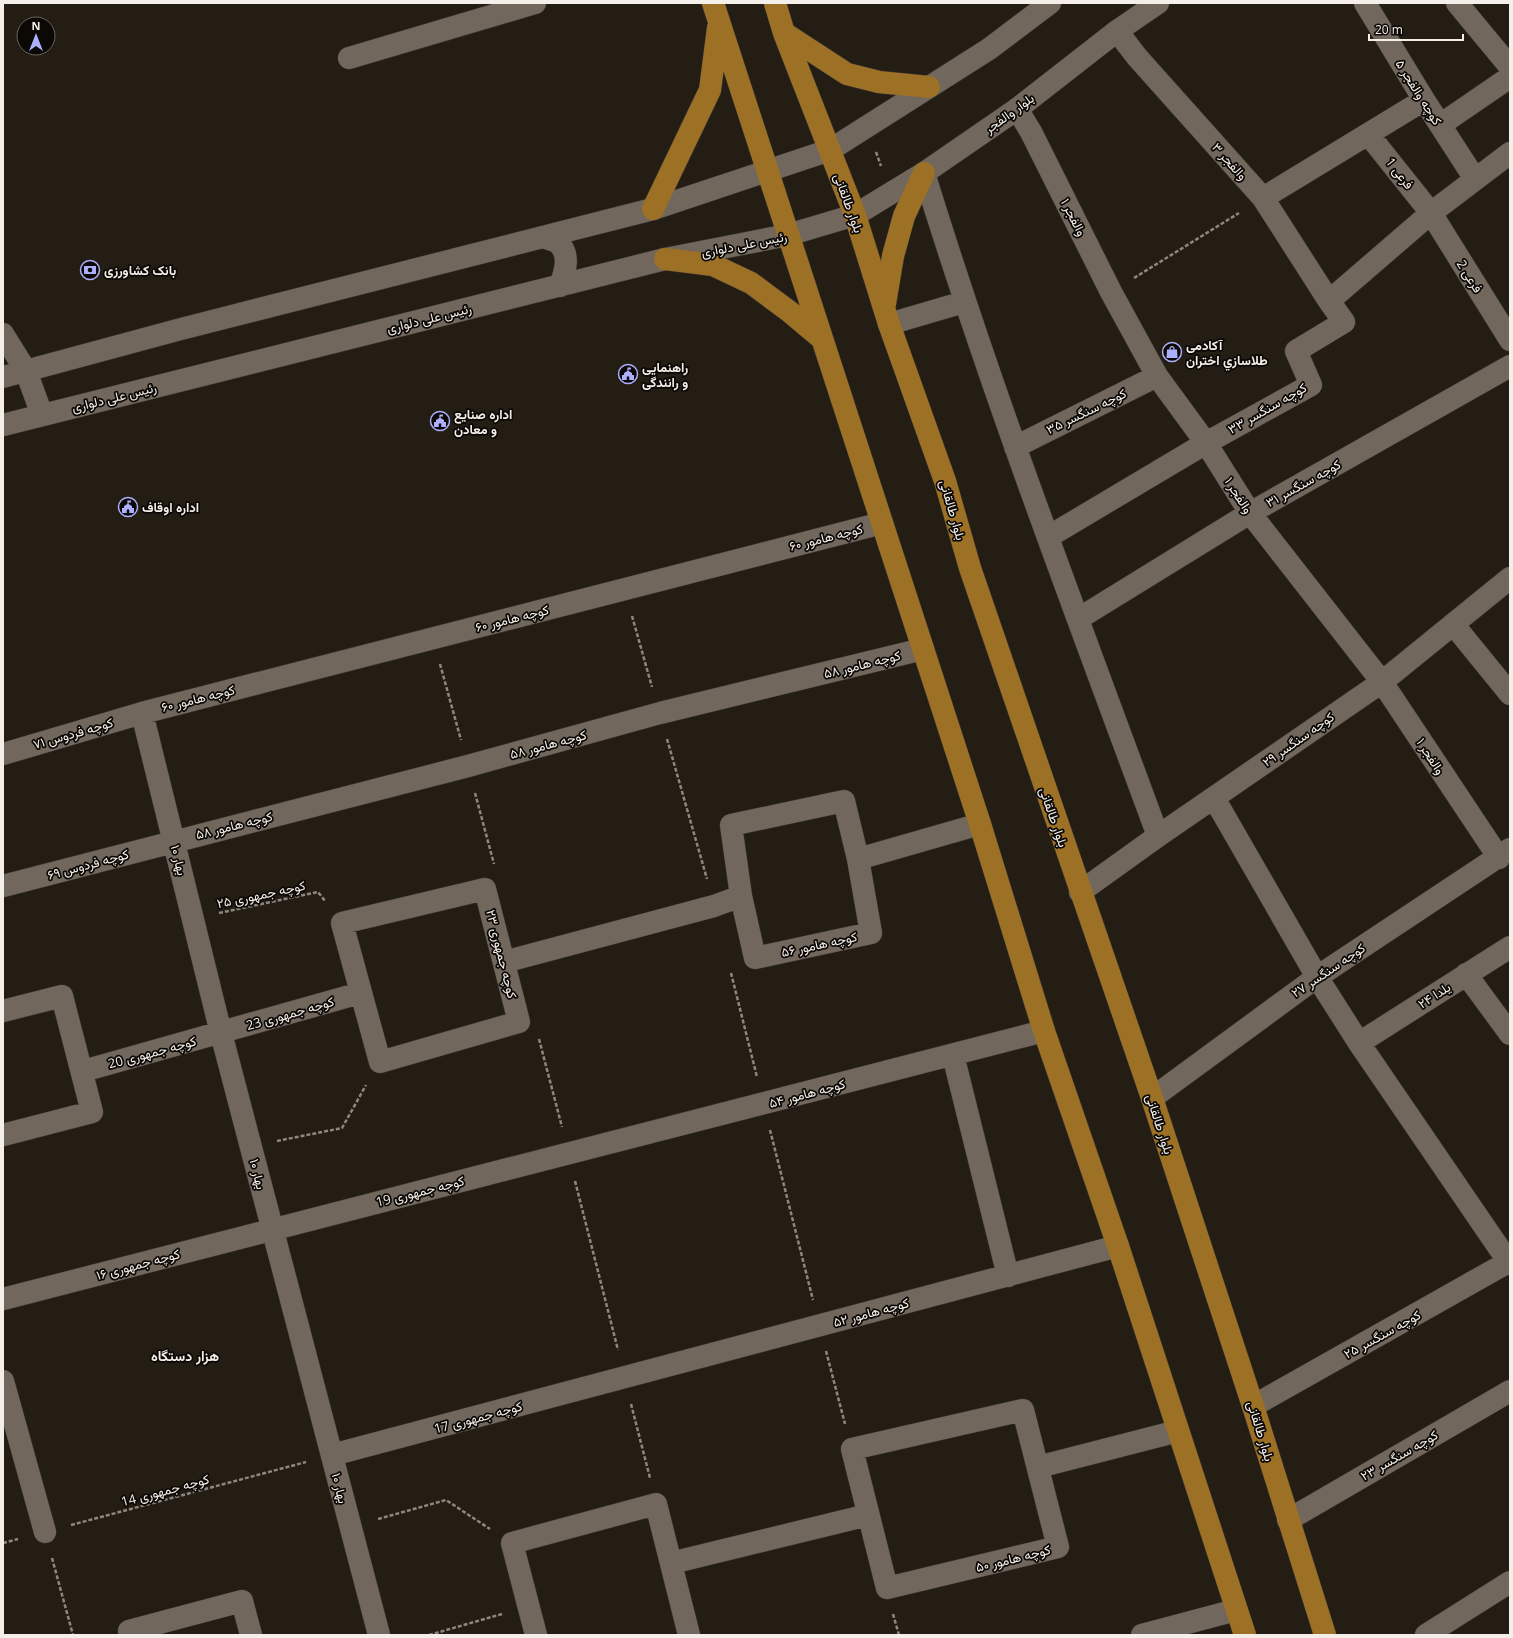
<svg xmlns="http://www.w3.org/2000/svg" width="1513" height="1638" font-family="'Open Sans',Vazirmatn,sans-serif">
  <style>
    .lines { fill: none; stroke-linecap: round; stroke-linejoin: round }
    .street-casing { stroke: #403a35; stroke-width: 23 }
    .secondary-casing { stroke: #403a35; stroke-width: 23 }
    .primary-casing { stroke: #403a35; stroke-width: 23 }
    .path { stroke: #8e8780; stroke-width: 2.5; stroke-dasharray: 4 2; stroke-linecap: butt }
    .street { stroke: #71675d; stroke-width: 22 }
    .secondary { stroke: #71675d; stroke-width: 22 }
    .primary { stroke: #9d7125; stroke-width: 22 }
    .labels { text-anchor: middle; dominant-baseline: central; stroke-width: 3.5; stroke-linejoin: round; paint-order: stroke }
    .street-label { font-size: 13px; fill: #f5efe9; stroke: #0b0805 }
    .poi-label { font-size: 13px; font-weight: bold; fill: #f5efe9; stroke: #0b0805; text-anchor: start }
    .neighbourhood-label { font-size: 14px; font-weight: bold; fill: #f5efe9; stroke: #0b0805 }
  </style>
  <rect width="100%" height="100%" fill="#241d14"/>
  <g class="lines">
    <g class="street-casing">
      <path id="street" d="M1365 3 1424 100 1475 179
        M1457 3 1510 67
        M349 58 535 3
        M1017 109 1031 132 1111 292 1157 376 1206 443 1250 513 1382 682 1499 858
        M1440 125 1510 77
        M1368 134 1431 213 1510 340
        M924 173C993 397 1077 616 1158 836
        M1263 198 1424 100
        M1329 301 1431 213 1510 153
        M889 324 964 302
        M1015 447 1157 376
        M1048 537 1206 443 1311 385 1296 351 1344 322 1329 301 1263 198 1137 57 1117 31
        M1078 619 1250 513 1510 366
        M1453 624 1510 694
        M142 713 221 1033 379 1635
        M3 754 142 713 882 523
        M1214 798 1317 977 1359 1043 1510 1264
        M844 801 858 859 871 933 755 958 741 896 731 825Z
        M858 859 980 824
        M3 886 468 766 660 713 923 649
        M485 889 519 1022 380 1062 342 923Z
        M1080 892 1158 836 1382 682 1510 578
        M504 962 714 906 741 896
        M1466 974 1510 1034
        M3 1011 62 996 92 1112 3 1135
        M1359 1043 1510 947
        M953 1055 1008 1276
        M83 1071 360 993
        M1152 1098 1317 977 1510 849
        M3 1299 1044 1031
        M3 1381 45 1532
        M1253 1406 1510 1261
        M1023 1410 1058 1547 887 1588 852 1449Z
        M332 1455 1118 1246
        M1038 1467 1178 1431
        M1288 1520 1510 1391
        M671 1563 868 1515
        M131 1635 129 1631 242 1601 251 1635
        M536 1635 512 1543 656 1504 689 1635
        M1142 1635 1236 1610
        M1426 1635 1510 1582"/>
    </g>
    <g class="secondary-casing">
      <path id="secondary" d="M543 237C547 239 554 240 558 243 571 254 565 272 560 286
        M3 334 26 371 42 415
        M3 377 181 329 653 209 830 150 989 49 1050 3
        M3 425 665 259 788 235 855 215 924 173 1017 109 1117 31 1158 3"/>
    </g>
    <g class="primary-casing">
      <path id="primary" d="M713 3 980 824 1044 1031 1118 1246 1245 1635
        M775 3 784 33 855 215 889 324 945 481 970 568 1152 1098 1253 1406 1325 1635
        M784 33 847 74 879 82 929 87
        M653 209 710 90 718 28
        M665 259 713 265 751 283 790 312 821 338
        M885 304 893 256 904 216 924 173"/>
    </g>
    <path class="path" d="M876 152 881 166
      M1134 278 1239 213
      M632 616 652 687
      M440 664 461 740
      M667 739 707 879
      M475 793 494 864
      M219 913 318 892 325 901
      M731 973 757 1077
      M539 1039 562 1127
      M770 1130 813 1300
      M277 1141 342 1128 366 1085
      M575 1181 618 1350
      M826 1351 845 1424
      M631 1404 650 1478
      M378 1519 446 1500 490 1529
      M71 1525 306 1462
      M3 1543 18 1539
      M52 1558 73 1635
      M893 1614 899 1635
      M429 1635 502 1614"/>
    <use href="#street" class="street"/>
    <use href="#secondary" class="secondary"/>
    <use href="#primary" class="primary"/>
  </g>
  <defs>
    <g id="bank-ring" transform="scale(1)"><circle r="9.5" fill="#0b0805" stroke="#acaffb" stroke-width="1.5"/><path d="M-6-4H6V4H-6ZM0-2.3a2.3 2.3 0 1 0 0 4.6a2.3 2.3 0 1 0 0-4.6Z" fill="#acaffb"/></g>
    <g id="shop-ring" transform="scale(1)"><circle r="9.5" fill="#0b0805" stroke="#acaffb" stroke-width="1.5"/><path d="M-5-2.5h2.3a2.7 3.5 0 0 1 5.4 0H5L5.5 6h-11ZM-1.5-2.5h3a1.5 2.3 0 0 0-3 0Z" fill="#acaffb"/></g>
    <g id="civic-ring" transform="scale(1)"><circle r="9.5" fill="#0b0805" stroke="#acaffb" stroke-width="1.5"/><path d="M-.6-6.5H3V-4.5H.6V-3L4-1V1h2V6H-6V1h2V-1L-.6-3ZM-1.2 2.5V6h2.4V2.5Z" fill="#acaffb"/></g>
  </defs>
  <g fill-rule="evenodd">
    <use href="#bank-ring" x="90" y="270"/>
    <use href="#shop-ring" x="1172" y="352"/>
    <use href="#civic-ring" x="628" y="374"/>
    <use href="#civic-ring" x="440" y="421"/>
    <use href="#civic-ring" x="128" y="507"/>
  </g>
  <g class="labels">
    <g class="street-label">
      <text transform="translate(1419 92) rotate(58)">کوچه والفجر ۵</text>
      <text transform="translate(1009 113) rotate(-36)">بلوار والفجر</text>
      <text transform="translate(1230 161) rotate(48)">والفجر ۳</text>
      <text transform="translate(1400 173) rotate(52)">فرعی 1</text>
      <text transform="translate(849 203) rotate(70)">بلوار طالقانی</text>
      <text transform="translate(1074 217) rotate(63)">والفجر ۱</text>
      <text transform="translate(744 244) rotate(-11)">رئیس علی دلواری</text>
      <text transform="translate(1470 276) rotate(58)">فرعی 2</text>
      <text transform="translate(429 318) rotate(-14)">رئیس علی دلواری</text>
      <text transform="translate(114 397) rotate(-14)">رئیس علی دلواری</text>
      <text transform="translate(1267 408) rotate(-30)">کوچه سنگسر ۳۳</text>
      <text transform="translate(1086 411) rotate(-26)">کوچه سنگسر ۳۵</text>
      <text transform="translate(1303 483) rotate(-29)">کوچه سنگسر ۳۱</text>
      <text transform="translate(1239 495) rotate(57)">والفجر ۱</text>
      <text transform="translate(953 510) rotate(74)">بلوار طالقانی</text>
      <text transform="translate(826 537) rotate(-14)">کوچه هامور ۶۰</text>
      <text transform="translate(512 618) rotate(-14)">کوچه هامور ۶۰</text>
      <text transform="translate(862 664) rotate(-14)">کوچه هامور ۵۸</text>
      <text transform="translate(198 698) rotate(-14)">کوچه هامور ۶۰</text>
      <text transform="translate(73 733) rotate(-16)">کوچه فردوس ۷۱</text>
      <text transform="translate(1298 739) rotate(-35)">کوچه سنگسر ۲۹</text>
      <text transform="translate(548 744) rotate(-15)">کوچه هامور ۵۸</text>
      <text transform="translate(1431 756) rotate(57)">والفجر ۱</text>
      <text transform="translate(1054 817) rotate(71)">بلوار طالقانی</text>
      <text transform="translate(234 825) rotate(-14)">کوچه هامور ۵۸</text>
      <text transform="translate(179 860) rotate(76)">بهار ۱۰</text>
      <text transform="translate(88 864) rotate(-15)">کوچه فردوس ۶۹</text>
      <text transform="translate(261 894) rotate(-12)">کوچه جمهوری ۲۵</text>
      <text transform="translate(819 944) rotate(-12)">کوچه هامور ۵۶</text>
      <text transform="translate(502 954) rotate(76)">کوچه جمهوری ۲۳</text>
      <text transform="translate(1328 970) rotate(-34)">کوچه سنگسر ۲۷</text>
      <text transform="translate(1434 995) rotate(-33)">یلدا ۲۴</text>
      <text transform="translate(290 1013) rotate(-16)">کوچه جمهوری 23</text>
      <text transform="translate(152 1052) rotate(-15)">کوچه جمهوری 20</text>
      <text transform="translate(807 1093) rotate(-15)">کوچه هامور ۵۴</text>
      <text transform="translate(1160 1124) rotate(72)">بلوار طالقانی</text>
      <text transform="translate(258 1174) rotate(76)">بهار ۱۰</text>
      <text transform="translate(420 1191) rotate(-14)">کوچه جمهوری 19</text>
      <text transform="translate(138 1264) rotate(-15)">کوچه جمهوری ۱۶</text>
      <text transform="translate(871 1312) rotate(-15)">کوچه هامور ۵۲</text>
      <text transform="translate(1382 1334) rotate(-29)">کوچه سنگسر ۲۵</text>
      <text transform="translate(478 1417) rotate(-15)">کوچه جمهوری 17</text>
      <text transform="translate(1261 1431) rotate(73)">بلوار طالقانی</text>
      <text transform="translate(1399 1455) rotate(-30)">کوچه سنگسر ۲۳</text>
      <text transform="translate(340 1488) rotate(76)">بهار ۱۰</text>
      <text transform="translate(165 1490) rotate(-15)">کوچه جمهوری 14</text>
      <text transform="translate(1013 1558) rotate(-14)">کوچه هامور ۵۰</text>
    </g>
    <g class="poi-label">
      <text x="104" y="270">بانک کشاورزی</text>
      <text x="1186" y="345">آكادمى<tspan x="1186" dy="15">طلاسازي اختران</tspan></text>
      <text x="642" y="367">راهنمایی<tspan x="642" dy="15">و رانندگی</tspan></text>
      <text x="454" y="414">اداره صنایع<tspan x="454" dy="15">و معادن</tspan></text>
      <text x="142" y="507">اداره اوقاف</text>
    </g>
    <g class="neighbourhood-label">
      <text x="185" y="1355">هزار دستگاه</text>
    </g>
  </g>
  <rect width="1513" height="1638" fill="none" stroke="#f5efe9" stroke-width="8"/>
  <g transform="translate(36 36)"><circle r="19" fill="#0b0805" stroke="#696460"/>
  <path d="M0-3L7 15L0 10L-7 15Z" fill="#acaffb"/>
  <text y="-6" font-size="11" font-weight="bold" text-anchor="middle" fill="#f5efe9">N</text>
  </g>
  <path d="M1369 34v6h94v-6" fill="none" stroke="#f5efe9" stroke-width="2"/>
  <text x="1375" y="34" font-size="12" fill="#f5efe9" stroke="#0b0805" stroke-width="3" paint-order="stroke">20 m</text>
</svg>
